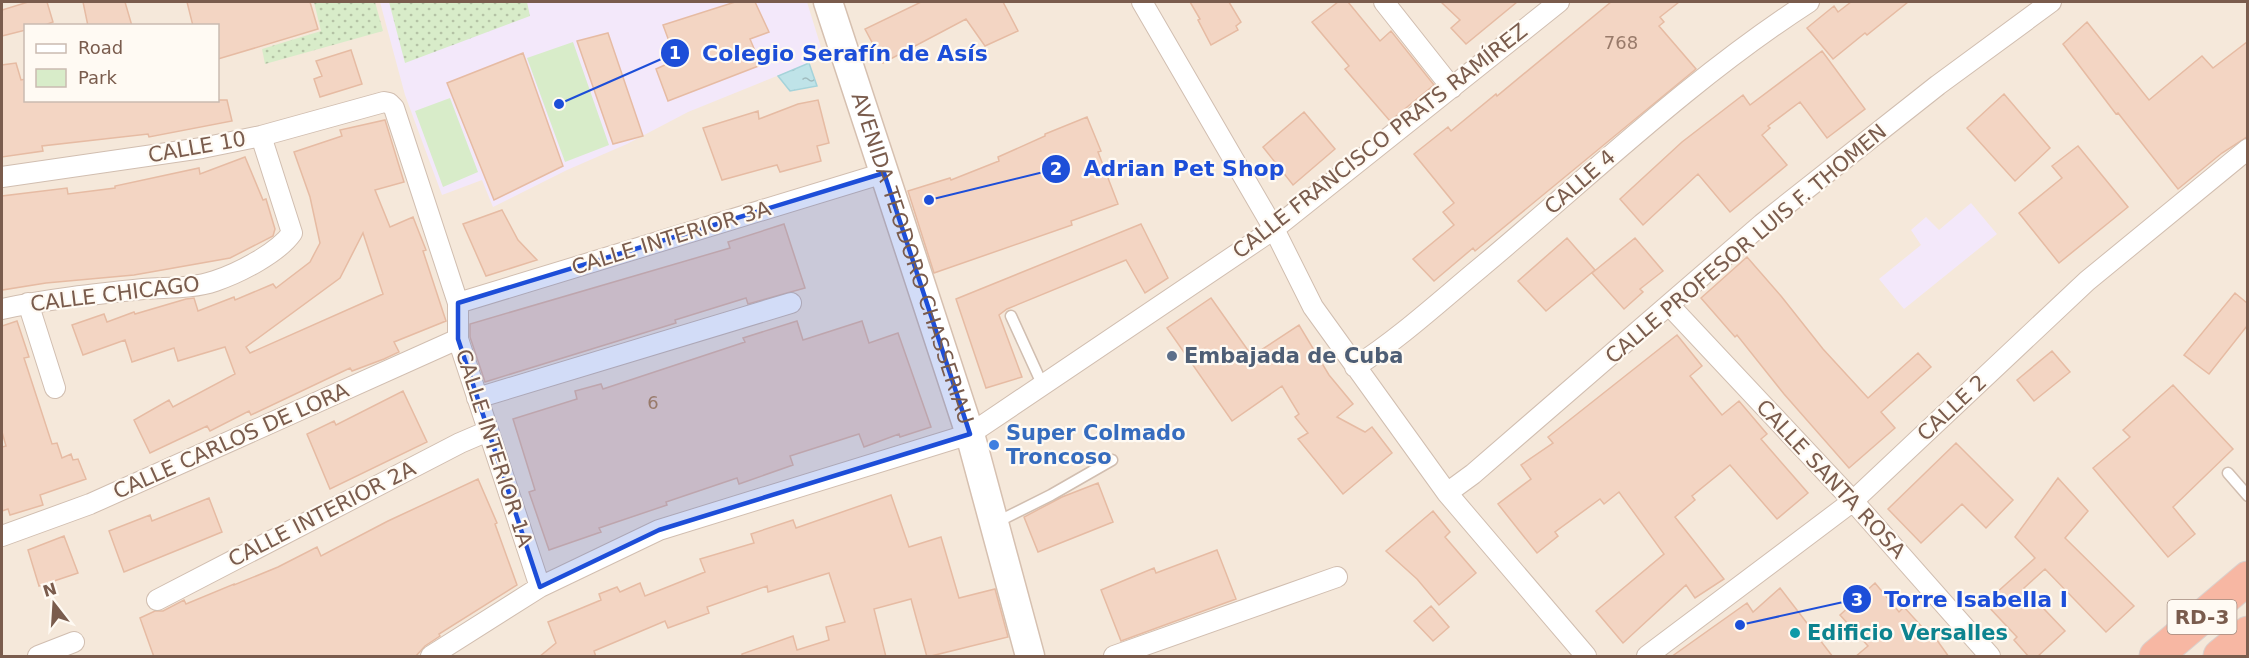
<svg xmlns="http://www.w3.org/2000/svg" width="2249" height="658" font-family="'DejaVu Sans',sans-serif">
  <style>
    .residential { fill: #f5e8da; fill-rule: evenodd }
    .education { fill: #f3e8fa }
    .grass { fill: url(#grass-dots) }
    .park { fill: #d8ecc9 }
    .water { fill: url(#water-ripples); stroke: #a5d3da; stroke-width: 1.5 }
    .building { fill: #f3d5c3; stroke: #e6bba3; stroke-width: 1.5; fill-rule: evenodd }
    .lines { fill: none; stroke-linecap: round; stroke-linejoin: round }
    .lane-casing { stroke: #d1beb0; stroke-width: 13 }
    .street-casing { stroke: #d1beb0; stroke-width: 22 }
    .secondary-casing { stroke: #d6c0b0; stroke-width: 31 }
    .highway-casing { stroke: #dad1cd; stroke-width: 35 }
    .lane { stroke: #fff; stroke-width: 10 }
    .street { stroke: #fff; stroke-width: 20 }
    .secondary { stroke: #fff; stroke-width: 28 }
    .highway { stroke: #f7b7a3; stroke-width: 33 }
    .marked { fill: #1d4ed8; fill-opacity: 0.2; stroke: #1d4ed8; stroke-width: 4.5; stroke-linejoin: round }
    .service-dot { fill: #5c6f8a; stroke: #fffaf3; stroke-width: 2 }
    .shop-dot { fill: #3f7fe0; stroke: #fffaf3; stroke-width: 2 }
    .culture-dot { fill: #0f9aa8; stroke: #fffaf3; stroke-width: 2 }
    .labels { text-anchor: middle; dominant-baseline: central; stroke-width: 4.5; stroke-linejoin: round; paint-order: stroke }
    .number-label { font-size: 18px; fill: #987a6a }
    .shield { fill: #fffaf3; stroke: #a28b7f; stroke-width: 1.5 }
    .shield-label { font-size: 20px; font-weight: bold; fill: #7a5c4d }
    .street-label { font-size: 21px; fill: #7a5c4d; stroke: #fffaf3 }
    .service-label { font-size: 21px; font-weight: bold; fill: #4e5e75; stroke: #fffaf3; text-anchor: start }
    .shop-label { font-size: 21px; font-weight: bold; fill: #366cbe; stroke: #fffaf3; text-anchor: start }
    .culture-label { font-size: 21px; font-weight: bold; fill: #0d838f; stroke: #fffaf3; text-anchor: start }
    .leader { fill: none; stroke: #1d4ed8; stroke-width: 2 }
    .callout-dot { fill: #1d4ed8; stroke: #fffaf3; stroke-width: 2 }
    .mark-label { font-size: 18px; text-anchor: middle; font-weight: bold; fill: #fff }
    .callout-label { font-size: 22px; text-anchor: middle; font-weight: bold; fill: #1d4ed8; stroke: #fffaf3; stroke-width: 4.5; stroke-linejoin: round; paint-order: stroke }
  </style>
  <defs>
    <pattern id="grass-dots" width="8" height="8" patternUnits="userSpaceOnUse" patternTransform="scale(1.5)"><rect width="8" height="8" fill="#d8ecc9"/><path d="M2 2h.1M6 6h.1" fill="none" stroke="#b4c2a5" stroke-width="1.8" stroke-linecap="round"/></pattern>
    <pattern id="water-ripples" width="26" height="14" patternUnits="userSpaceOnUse" patternTransform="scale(1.5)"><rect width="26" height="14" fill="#bfe3e8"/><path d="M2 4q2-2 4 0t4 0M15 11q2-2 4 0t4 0" fill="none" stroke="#a0bbbe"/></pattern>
  </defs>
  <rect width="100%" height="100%" fill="#fdf6ec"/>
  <path class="residential" d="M2 2H2247V656H2ZM26 26H218V100H26Z"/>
  <path class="education" d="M380 2H807L824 57 688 112 627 144 567 170 493 207 482 180 442 195 405 95Z
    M1971 203 1997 234 1904 309 1879 279 1921 245 1911 230 1926 217 1939 230Z"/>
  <path class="grass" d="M314 2H375L383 31 265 64 262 49 321 31Z
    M389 2H527L530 16 405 63Z"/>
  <path class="park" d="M573 42 609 145 565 162 527 58Z
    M450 98 478 172 443 187 415 111Z"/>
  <path class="water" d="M809 63 817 86 790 91 778 76Z"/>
  <path class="building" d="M28 2H47L53 22 42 26H26V30L2 36V10Z
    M83 2H125L132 26H88Z
    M187 2H310L318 29 218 59V26H193Z
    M735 2H755L769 32 750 39 761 65 668 101 656 69 676 60 663 25Z
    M921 2H1003L1018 31 985 46 966 19 883 63 865 29Z
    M1190 2H1229L1241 22 1236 26 1238 30 1211 45 1198 20 1200 19Z
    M1338 2H1348L1380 41 1391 31 1434 85 1390 121 1345 69 1349 66 1312 22Z
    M1441 2H1517L1466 44 1451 28 1460 20Z
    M1611 2H1679L1660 17 1664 22 1659 26 1696 69 1475 251 1473 248 1434 281 1413 259 1454 225 1443 212 1454 203 1414 154 1448 127 1451 131 1496 94 1497 96Z
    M1851 2H1908L1867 35 1865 33 1833 59 1807 28 1834 6 1838 12Z
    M2087 22 2149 100 2202 56 2213 68 2247 42V137L2222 153 2178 189 2118 113 2116 114 2063 44Z
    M608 33 643 136 613 144 577 41Z
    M351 50 362 84 320 97 314 79 322 76 316 61Z
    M1822 51 1865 109 1827 138 1800 102 1768 126 1770 128 1762 135 1787 165 1730 212 1698 174 1643 225 1620 199 1682 142 1743 95 1750 105Z
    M523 53 563 166 494 200 447 83Z
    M16 63 21 80 26 79V100H227L232 121 149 137 148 134 42 146 43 151 2 157V65Z
    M2004 94 2050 148 2015 181 1967 128Z
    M818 100 829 143 817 146 821 161 780 172 777 165 722 180 703 128 758 111 759 119 798 104Z
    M1304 112 1335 149 1293 185 1263 147Z
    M1087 117 1101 151 1098 152 1118 204 1071 221 1072 225 934 273 908 191 950 178 951 180 999 161 998 157 1045 136V134Z
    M385 120 404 182 375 190 390 227 413 217 426 250 423 251 446 321 394 342 399 352 384 359 352 371 350 368 251 415 249 411 210 431 207 426 150 453 134 420 169 400 173 407 235 374 225 347 178 361 174 348 132 362 125 340 83 355 72 325 104 314 107 322 134 312 135 314 186 299 194 298 198 311 234 297 235 300 273 284 276 288 310 262 320 243 310 197 294 152 342 136 340 130ZM363 233 383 294 250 353 246 347 340 278Z
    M2078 146 2128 207 2059 263 2019 213 2062 178 2052 166Z
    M245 157 263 200 266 199 275 229 273 236 230 258 134 275 46 283 2 290V196L67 188 68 194 115 188V186L199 168 200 174Z
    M502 210 518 240 537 260 486 276 463 224Z
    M784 224 805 288 748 304 746 298 675 320 676 323 485 382 470 337V324L730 248 728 242Z
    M1141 224 1168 278 1145 293 1126 260 1007 309 999 315 1022 377 986 388 956 299Z
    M1567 238 1595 270 1546 311 1518 281Z
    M1635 238 1663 271 1640 289 1643 292 1624 309 1592 273Z
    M1747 257 1781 296 1823 349 1868 398 1918 353 1931 367 1881 412 1895 428 1849 468 1784 394 1737 335 1735 337 1701 298Z
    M2235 293 2247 303V326L2209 374 2184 355Z
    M1211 298 1252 356 1299 325 1329 375 1353 404 1337 417 1365 432 1372 427 1392 453 1343 494 1298 439 1308 433 1295 417 1299 414 1282 386 1232 421 1167 328Z
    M17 321 29 357 24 358 52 444 57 443 62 458 71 454 73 460 78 459 86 479 40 495 43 505 10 515 8 509 2 511V447L6 446 2 432V326Z
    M797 321 803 340 862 321 869 343 898 333 931 427 900 437 899 434 864 447 859 434 790 456 793 465 739 484 737 478 666 502 667 505 599 528 601 532 549 550 529 492 535 490 513 419 577 399 575 391 601 384 603 389 745 342 743 338Z
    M1677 335 1702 366 1690 376 1722 415 1739 401 1767 434 1761 439 1808 493 1777 519 1730 465 1692 496 1695 500 1675 517 1724 579 1695 598 1686 585 1623 643 1596 611 1664 554 1619 492 1604 504 1600 499 1555 532 1558 536 1537 553 1498 504 1531 479 1521 465 1553 443 1548 437Z
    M2052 351 2070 372 2034 401 2017 380Z
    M2173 385 2233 449 2173 507 2195 534 2168 557 2093 468 2130 437 2123 430Z
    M403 391 427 442 330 489 307 434 334 421 336 425Z
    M1956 443 2013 500 1986 528 1962 504 1921 543 1888 509Z
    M2058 478 2088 511 2065 538 2134 606 2106 632 2045 569 2024 588 2065 631 2037 657H2029L2014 640 2017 637 1985 603 2035 558 2015 537Z
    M478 479 497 523 495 524 517 585 439 634 440 636 425 646 415 657H154L140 618 155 611H163L184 600 186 604 234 584V585L278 567 317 547 321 556 388 521Z
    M1098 483 1113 522 1038 552 1024 517 1062 497Z
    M891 495 909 547 941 537 959 598 995 589 1008 637 927 657 911 599 874 609 886 657H742V654L793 636 797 650 829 640 826 627 845 622 829 573 768 592 767 586 707 607 709 613 668 628 665 621 594 651 596 657H539L556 643 548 622 601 600 599 594 617 587 620 592 640 583 645 596 705 572 700 559 754 543 751 534 793 520 796 528Z
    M209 498 222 532 124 572 109 531 150 515 152 521Z
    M1433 511 1450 532 1445 537 1476 573 1439 605 1417 579 1386 551Z
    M64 536 78 573 39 586 28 550Z
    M1217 550 1236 599 1121 641 1101 590 1154 568 1156 573Z
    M1875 583 1899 612 1904 607 1932 638 1934 636 1949 657H1855L1868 646 1840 615Z
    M1780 588 1833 657H1671L1747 603 1753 612Z
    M1431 606 1449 627 1433 641 1414 621Z"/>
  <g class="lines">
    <g class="lane-casing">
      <path id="lane" d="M1011 316 1043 386
        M2228 473 2248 496
        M995 523 1051 495 1112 460"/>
    </g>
    <g class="street-casing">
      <path id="street" d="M1142 2 1274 229 1313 307 1447 493 1586 656
        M1384 2 1452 88
        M2 177 202 148 261 136 384 102 389 103 394 108 458 303V339L540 587
        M28 303 55 388
        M458 303 884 173
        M1669 305 1853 501 1990 656
        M2 309C48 299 95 294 143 289 166 287 192 289 215 281 239 273 278 253 292 233L261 136
        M1355 367C1400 338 1439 302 1480 268 1589 177 1690 79 1809 2
        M477 398 791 303
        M1447 493 1473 474 1762 224 1938 85 2051 2
        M2 536 90 504 458 339
        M157 600 460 443 488 431
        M38 656 74 642
        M431 656 540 587 659 530 970 434 1274 229 1559 2
        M1114 656 1337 577
        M1647 656 1853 501 2087 281 2248 149"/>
    </g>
    <g class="secondary-casing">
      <g id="secondary">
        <path id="s1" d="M828 2 970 434 1030 656"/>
      </g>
    </g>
    <g class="highway-casing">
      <path id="highway" d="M2156 656 2248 578
        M2220 656 2248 633"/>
    </g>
    <use href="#lane" class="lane"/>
    <use href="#street" class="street"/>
    <use href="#secondary" class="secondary"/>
    <use href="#highway" class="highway"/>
  </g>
  <path class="marked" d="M884 173 970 434 659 530 540 587 458 339V303Z"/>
  <circle class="service-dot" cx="1172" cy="356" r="6"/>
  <circle class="shop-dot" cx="994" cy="445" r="6"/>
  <circle class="culture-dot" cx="1795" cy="633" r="6"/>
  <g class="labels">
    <g class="number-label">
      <text x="1621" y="42">768</text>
      <text x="653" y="402">6</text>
    </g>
    <rect class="shield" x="2167.5" y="600" width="69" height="34" rx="4.5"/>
    <g class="shield-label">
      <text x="2202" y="617">RD-3</text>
    </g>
    <g class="street-label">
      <text transform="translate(1380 141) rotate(-38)">CALLE FRANCISCO PRATS RAMÍREZ</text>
      <text transform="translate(197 147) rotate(-10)">CALLE 10</text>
      <text transform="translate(1580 182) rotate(-41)">CALLE 4</text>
      <text transform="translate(671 238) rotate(-17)">CALLE INTERIOR 3A</text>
      <text transform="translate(1746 244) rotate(-40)">CALLE PROFESOR LUIS F. THOMEN</text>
      <text stroke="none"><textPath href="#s1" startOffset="270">AVENIDA TEODORO CHASSERIAU</textPath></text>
      <text transform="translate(115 294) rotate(-7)">CALLE CHICAGO</text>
      <text transform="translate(1952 408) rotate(-43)">CALLE 2</text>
      <text transform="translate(231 441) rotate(-24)">CALLE CARLOS DE LORA</text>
      <text transform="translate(494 448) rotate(72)">CALLE INTERIOR 1A</text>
      <text transform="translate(1831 479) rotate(47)">CALLE SANTA ROSA</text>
      <text transform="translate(322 514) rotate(-27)">CALLE INTERIOR 2A</text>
    </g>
    <g class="service-label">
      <text x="1184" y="356">Embajada de Cuba</text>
    </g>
    <g class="shop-label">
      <text x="1006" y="433">Super Colmado<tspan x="1006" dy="24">Troncoso</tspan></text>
    </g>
    <g class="culture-label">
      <text x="1807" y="633">Edificio Versalles</text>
    </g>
  </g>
  <path class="leader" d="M559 104L675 53M929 200L1056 169M1740 625L1857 599"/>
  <g class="callout-dot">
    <circle cx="559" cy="104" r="6"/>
    <circle cx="929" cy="200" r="6"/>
    <circle cx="1740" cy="625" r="6"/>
    <circle cx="675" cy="53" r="15"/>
    <circle cx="1056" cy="169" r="15"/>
    <circle cx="1857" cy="599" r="15"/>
  </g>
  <g class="mark-label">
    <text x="675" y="59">1</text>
    <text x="1056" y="175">2</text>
    <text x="1857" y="606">3</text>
  </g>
  <g class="callout-label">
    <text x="845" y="61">Colegio Serafín de Asís</text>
    <text x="1184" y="176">Adrian Pet Shop</text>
    <text x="1976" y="607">Torre Isabella I</text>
  </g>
  <rect width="2249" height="658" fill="none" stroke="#7a5c4d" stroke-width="6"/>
  <rect x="24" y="24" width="195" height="78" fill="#fffaf3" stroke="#cabbb1" stroke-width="1.5"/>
  <rect x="36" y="44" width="30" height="9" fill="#ffffff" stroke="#cabbb1" stroke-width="1.5"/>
  <text x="78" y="54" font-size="18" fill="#7a5c4d">Road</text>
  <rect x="36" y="69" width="30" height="18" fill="#d8ecc9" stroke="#cabbb1" stroke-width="1.5"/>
  <text x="78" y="84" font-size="18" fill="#7a5c4d">Park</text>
  <g transform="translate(54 604) rotate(343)" stroke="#fffaf3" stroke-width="4.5" paint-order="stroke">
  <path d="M0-4.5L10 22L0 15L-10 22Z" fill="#7a5c4d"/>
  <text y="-9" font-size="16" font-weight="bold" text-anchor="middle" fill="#7a5c4d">N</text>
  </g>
</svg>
